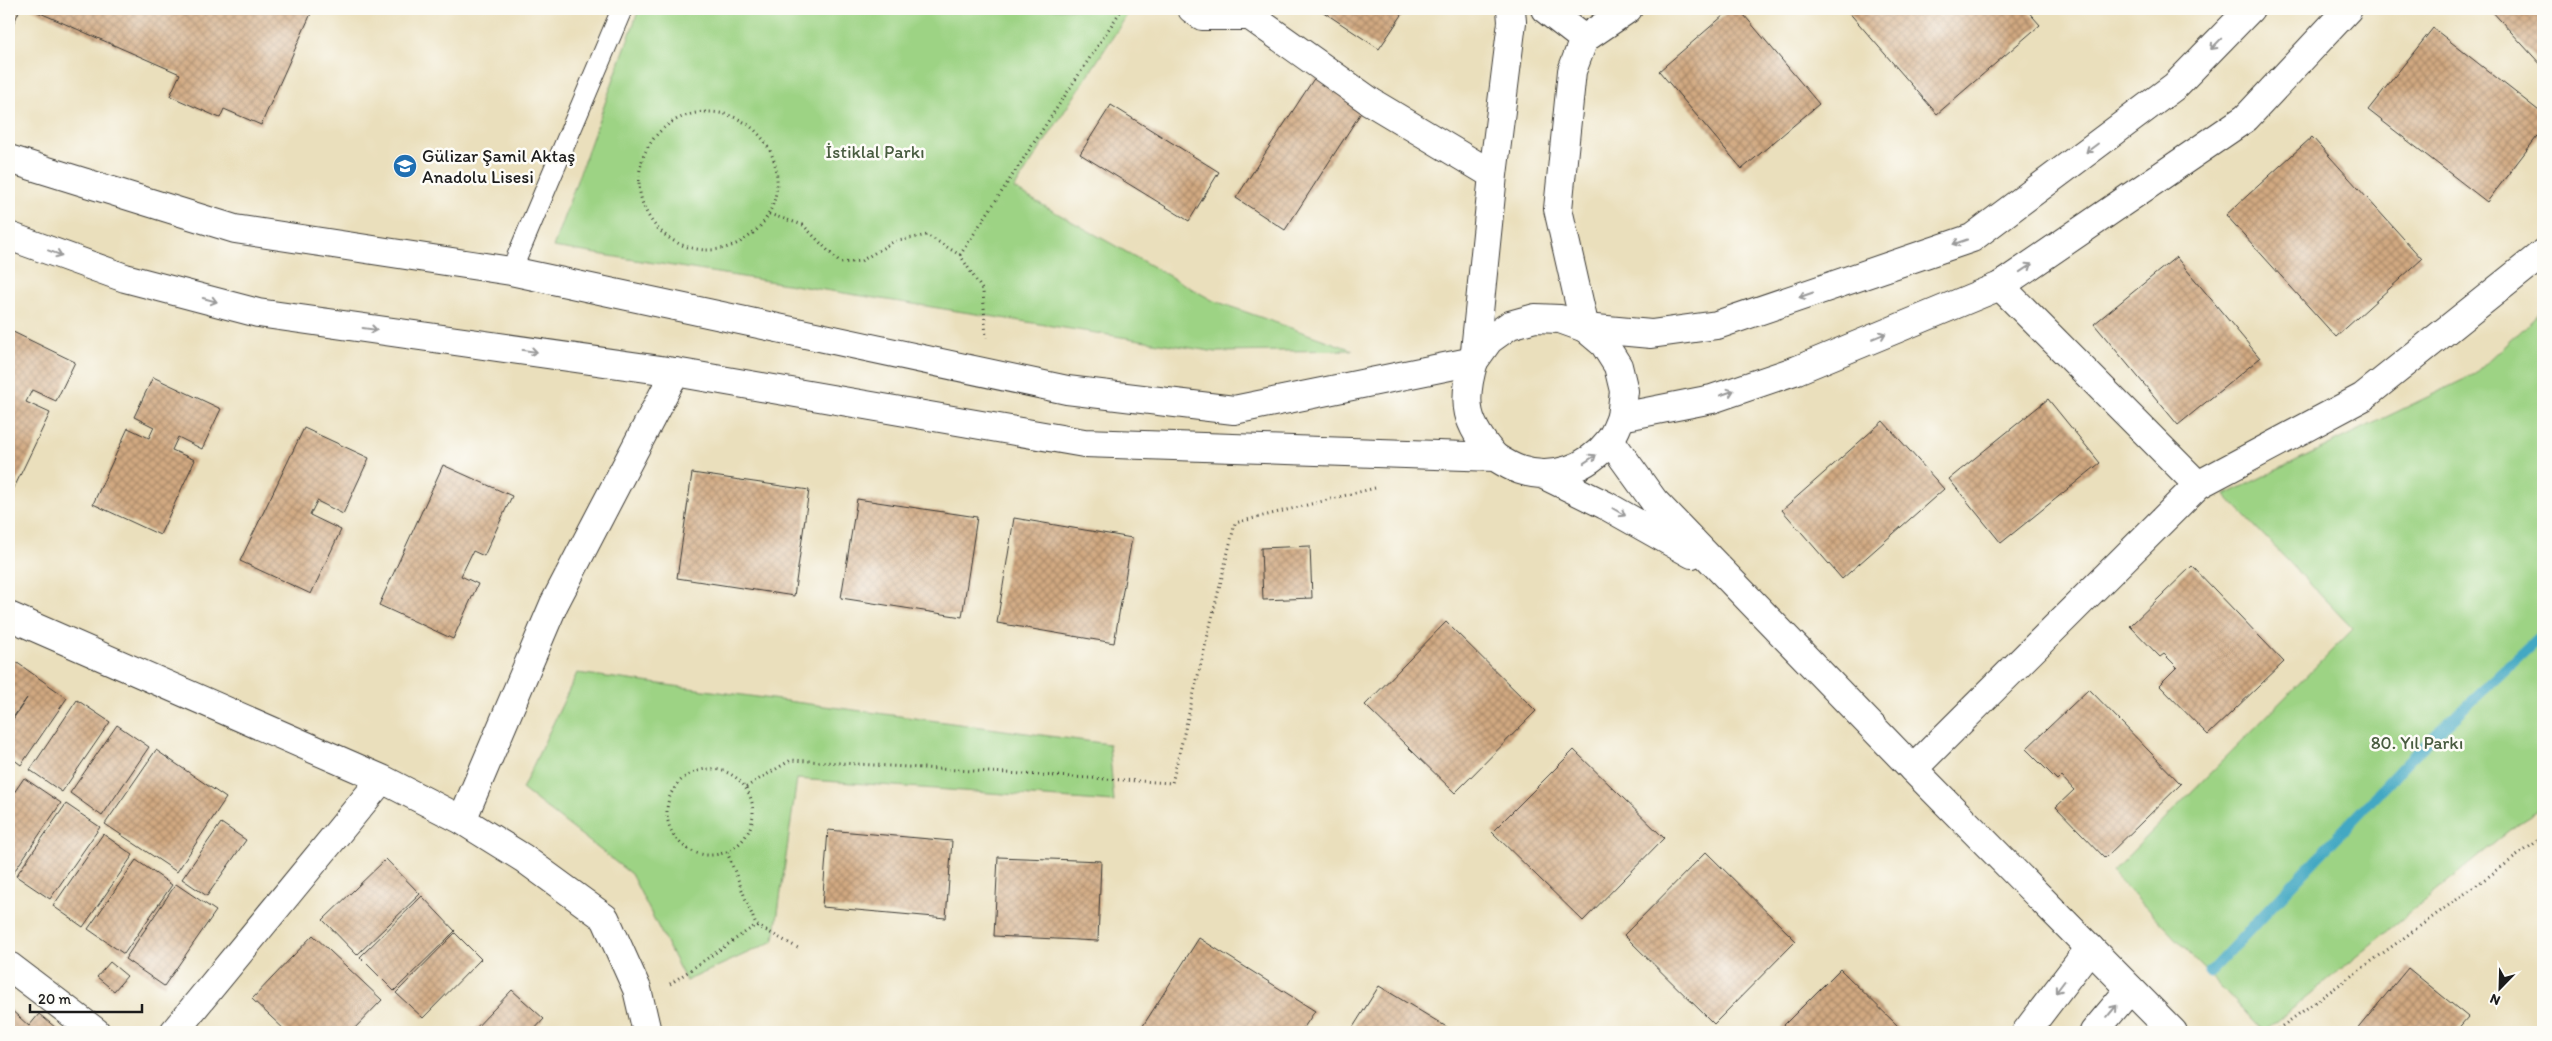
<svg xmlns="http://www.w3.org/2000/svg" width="2552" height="1041" font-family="Itim,sans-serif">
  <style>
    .green { fill: #9dd384; stroke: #5c7850 }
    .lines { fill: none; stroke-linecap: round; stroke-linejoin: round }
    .stream { stroke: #43a8c3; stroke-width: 11 }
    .building { fill: url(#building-cross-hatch) }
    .lane-casing { stroke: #3b3934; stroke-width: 22 }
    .street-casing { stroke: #3b3934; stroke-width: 30 }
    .secondary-casing { stroke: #3b3934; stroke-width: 30 }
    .primary-casing { stroke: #3b3934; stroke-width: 30 }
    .path { stroke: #3b3934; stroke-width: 3; stroke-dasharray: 1 4; stroke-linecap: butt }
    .lane { stroke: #fff; stroke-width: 20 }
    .street { stroke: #fff; stroke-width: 28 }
    .secondary { stroke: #fff; stroke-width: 28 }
    .primary { stroke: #fff; stroke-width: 28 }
    .oneway { stroke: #999 }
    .labels { text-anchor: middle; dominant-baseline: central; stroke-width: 5; stroke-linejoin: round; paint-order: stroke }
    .park-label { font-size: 18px; fill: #495c40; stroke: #fdfcf7 }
    .poi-label { font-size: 18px; fill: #1c1c1c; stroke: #fdfcf7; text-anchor: start }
  </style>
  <defs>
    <pattern id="building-cross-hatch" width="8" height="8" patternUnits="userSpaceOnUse" patternTransform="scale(1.25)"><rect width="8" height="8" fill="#d1a981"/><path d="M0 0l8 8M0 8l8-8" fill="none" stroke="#a98969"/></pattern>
  </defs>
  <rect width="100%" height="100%" fill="#fdfcf7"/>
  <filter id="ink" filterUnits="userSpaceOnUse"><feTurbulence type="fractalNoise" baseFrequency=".02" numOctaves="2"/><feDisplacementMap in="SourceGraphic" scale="10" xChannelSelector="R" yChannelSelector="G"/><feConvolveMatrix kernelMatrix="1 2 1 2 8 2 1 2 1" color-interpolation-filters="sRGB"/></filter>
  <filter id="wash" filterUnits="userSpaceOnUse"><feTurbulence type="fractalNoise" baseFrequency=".0096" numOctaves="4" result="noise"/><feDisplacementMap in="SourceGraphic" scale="20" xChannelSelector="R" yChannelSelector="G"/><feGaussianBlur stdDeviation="1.12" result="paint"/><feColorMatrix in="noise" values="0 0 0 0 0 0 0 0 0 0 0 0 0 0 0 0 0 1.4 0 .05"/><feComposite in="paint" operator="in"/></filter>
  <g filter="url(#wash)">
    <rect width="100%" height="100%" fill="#eadfbc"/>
    <path class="green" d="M639 9H1131L1014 189 1212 300 1353 350 1216 352 553 247Z
      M2543 309V808L2519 823 2264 1032 2112 872 2353 629 2225 495 2475 374Z
      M577 673 1109 744 1114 802 797 779 774 941 686 981 631 874 522 789Z"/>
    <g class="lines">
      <path class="stream" d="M2210 972 2411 758 2543 634"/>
    </g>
    <g id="blocks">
      <path class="building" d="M9 9H20L13 25 9 23Z
        M31 9H313L261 125 224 109 220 118 170 96 180 74Z
        M1319 9H1406L1379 49Z
        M1731 9H1739L1819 104 1742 169 1659 71Z
        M1846 9H2026L2040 25 1937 114Z
        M2490 9H2543V67Z
        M2433 28 2543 114V129L2487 202 2368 110Z
        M1315 77 1364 108 1285 230 1236 198Z
        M1111 105 1219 172 1189 221 1080 154Z
        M2312 137 2422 259 2336 337 2226 215Z
        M2176 257 2260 358 2178 425 2094 324Z
        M9 330 75 362 56 401 32 390 26 402 50 413 14 488 9 485Z
        M153 377 221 409 202 449 178 437 172 450 195 460 160 535 93 504 128 428 149 438 154 427 134 417Z
        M2048 399 2100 463 2001 543 1949 479Z
        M1883 421 1944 489 1842 579 1782 510Z
        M304 428 369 458 343 514 317 501 310 515 341 530 311 594 240 561Z
        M443 465 512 496 484 556 473 551 461 576 478 584 453 639 379 605Z
        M692 473 809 490 794 596 677 578Z
        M857 499 977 517 962 617 841 598Z
        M1014 518 1132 538 1114 643 997 623Z
        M1310 546 1312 598 1263 600 1261 548Z
        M2192 566 2284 662 2208 735 2159 685 2177 667 2164 654 2160 657 2130 626Z
        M1446 622 1536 711 1455 793 1365 705Z
        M9 657 67 698 21 765 9 756V725L27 698 9 723Z
        M2089 689 2181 784 2105 858 2056 807 2074 790 2061 776 2057 780 2026 749Z
        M77 700 110 722 62 792 30 770Z
        M117 725 149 747 102 816 70 793Z
        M156 750 226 798 177 872 105 824Z
        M1574 750 1664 838 1583 921 1492 832Z
        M24 778 61 803 9 879V800Z
        M66 804 100 827 50 899 16 876Z
        M221 823 246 840 207 896 182 879Z
        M828 830 952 841 946 918 822 907Z
        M103 834 133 855 83 927 53 906Z
        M1706 852 1796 941 1714 1024 1624 935Z
        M998 857 1101 861 1098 941 994 936Z
        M386 859 420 894 357 955 323 920Z
        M136 860 172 885 124 954 88 929Z
        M176 884 216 911 164 986 125 959Z
        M422 896 455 931 394 991 360 957Z
        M455 933 481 959 423 1018 396 993Z
        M313 935 382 1000 351 1032H287L252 999Z
        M1199 938 1315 1011 1301 1032H1139Z
        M110 962 127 976 114 991 97 977Z
        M2408 968 2468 1017 2455 1032H2355Z
        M1840 969 1904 1032H1777Z
        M1379 986 1455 1032H1350Z
        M512 990 544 1019 532 1032H472Z
        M9 1008 29 1026 39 1014 61 1032H9Z"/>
    </g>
  </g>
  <g filter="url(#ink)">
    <use href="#blocks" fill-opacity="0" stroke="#3b3934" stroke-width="1"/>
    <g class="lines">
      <g class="lane-casing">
        <path id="lane" d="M511 271 622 9"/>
      </g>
      <g class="street-casing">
        <path id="street" d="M1192 9 1202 16H1250L1371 102 1493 175
          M1545 9 1584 39
          M2000 286 2198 485
          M1621 417 1624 391 1618 366 1604 344 1585 328 1558 209 1572 71 1584 39 1628 9
          M1495 457C1466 424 1461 404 1474 361L1493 175 1512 22 1511 9
          M9 616 382 779 462 820 523 858 605 918 637 989 647 1032
          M1913 769 2198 485 2363 397 2543 253
          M462 820 554 604 675 372
          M9 966 96 1032
          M174 1032 382 779"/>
      </g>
      <g class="secondary-casing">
        <path id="secondary" d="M9 159 235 229 511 271 1067 390 1234 410 1474 361 1489 340 1510 325 1535 318 1560 319 1585 328 1651 334 1717 325 1972 238 2175 86 2250 9
          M9 236 125 278 258 313 675 372 1084 443 1495 457C1503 462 1511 467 1520 470 1553 481 1588 468 1609 441 1615 434 1618 424 1621 417L1712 399 1797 370 2000 286 2246 118 2348 9
          M1610 440 1654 501 1913 769 2173 1032
          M1544 475 1605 505 1692 554"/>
      </g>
      <g class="primary-casing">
        <path id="primary" d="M2026 1032 2090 948
          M2094 1032 2130 989"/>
      </g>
      <path class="path" d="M639 181a69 69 0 1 1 138 0a69 69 0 1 1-138 0Z
        M769 214 803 225 840 263 861 261 893 242 927 235 960 255 983 291 986 338
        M960 255 1122 9
        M667 812a43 43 0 1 1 86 0a43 43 0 1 1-86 0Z
        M746 787 791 760 1172 783 1235 523 1375 488
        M727 852 756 925 798 948
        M670 984 756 925
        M2274 1032 2543 837"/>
      <use href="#lane" class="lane"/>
      <use href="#street" class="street"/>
      <use href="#secondary" class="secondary"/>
      <use href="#primary" class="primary"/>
    </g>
    <defs><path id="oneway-shaft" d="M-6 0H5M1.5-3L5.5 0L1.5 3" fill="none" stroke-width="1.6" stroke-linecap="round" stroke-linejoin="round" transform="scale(1.25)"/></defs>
    <g class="oneway">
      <use href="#oneway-shaft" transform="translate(2216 44) rotate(134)"/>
      <use href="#oneway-shaft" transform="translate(2092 148) rotate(143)"/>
      <use href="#oneway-shaft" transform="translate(1960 242) rotate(161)"/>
      <use href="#oneway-shaft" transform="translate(55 253) rotate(20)"/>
      <use href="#oneway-shaft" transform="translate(2026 268) rotate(-34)"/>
      <use href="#oneway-shaft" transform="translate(1806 295) rotate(161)"/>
      <use href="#oneway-shaft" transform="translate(210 300) rotate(15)"/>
      <use href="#oneway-shaft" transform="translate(370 329) rotate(8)"/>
      <use href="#oneway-shaft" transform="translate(1879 336) rotate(-22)"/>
      <use href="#oneway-shaft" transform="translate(530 351) rotate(8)"/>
      <use href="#oneway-shaft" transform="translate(1727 393) rotate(-19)"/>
      <use href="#oneway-shaft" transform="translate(1590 459) rotate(-34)"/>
      <use href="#oneway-shaft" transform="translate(1619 512) rotate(30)"/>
      <use href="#oneway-shaft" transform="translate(2060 987) rotate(127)"/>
      <use href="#oneway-shaft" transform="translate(2112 1011) rotate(-50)"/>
    </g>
  </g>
  <defs>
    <g id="school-disc" transform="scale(1.25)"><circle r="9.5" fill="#1f6fb2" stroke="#fdfcf7"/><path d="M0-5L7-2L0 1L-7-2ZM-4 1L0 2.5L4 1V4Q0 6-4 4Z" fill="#fff"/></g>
  </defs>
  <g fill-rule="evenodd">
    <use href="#school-disc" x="405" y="166"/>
  </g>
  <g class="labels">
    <g class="park-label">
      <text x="875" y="152">İstiklal Parkı</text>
      <text x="2417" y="743">80. Yıl Parkı</text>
    </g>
    <g class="poi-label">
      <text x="422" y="156">Gülizar Şamil Aktaş<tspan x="422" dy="21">Anadolu Lisesi</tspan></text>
    </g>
  </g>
  <rect width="2552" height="1041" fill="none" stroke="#fdfcf7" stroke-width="30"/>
  <g transform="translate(2500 988) rotate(203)" stroke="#fdfcf7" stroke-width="4" paint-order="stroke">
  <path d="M0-4L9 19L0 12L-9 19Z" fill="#1c1c1c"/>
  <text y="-8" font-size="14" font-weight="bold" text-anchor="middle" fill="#1c1c1c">N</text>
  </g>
  <path d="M30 1004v8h112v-8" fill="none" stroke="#1c1c1c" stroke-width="2.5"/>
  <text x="38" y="1004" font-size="15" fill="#1c1c1c" stroke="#fdfcf7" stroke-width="4" paint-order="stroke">20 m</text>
</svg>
